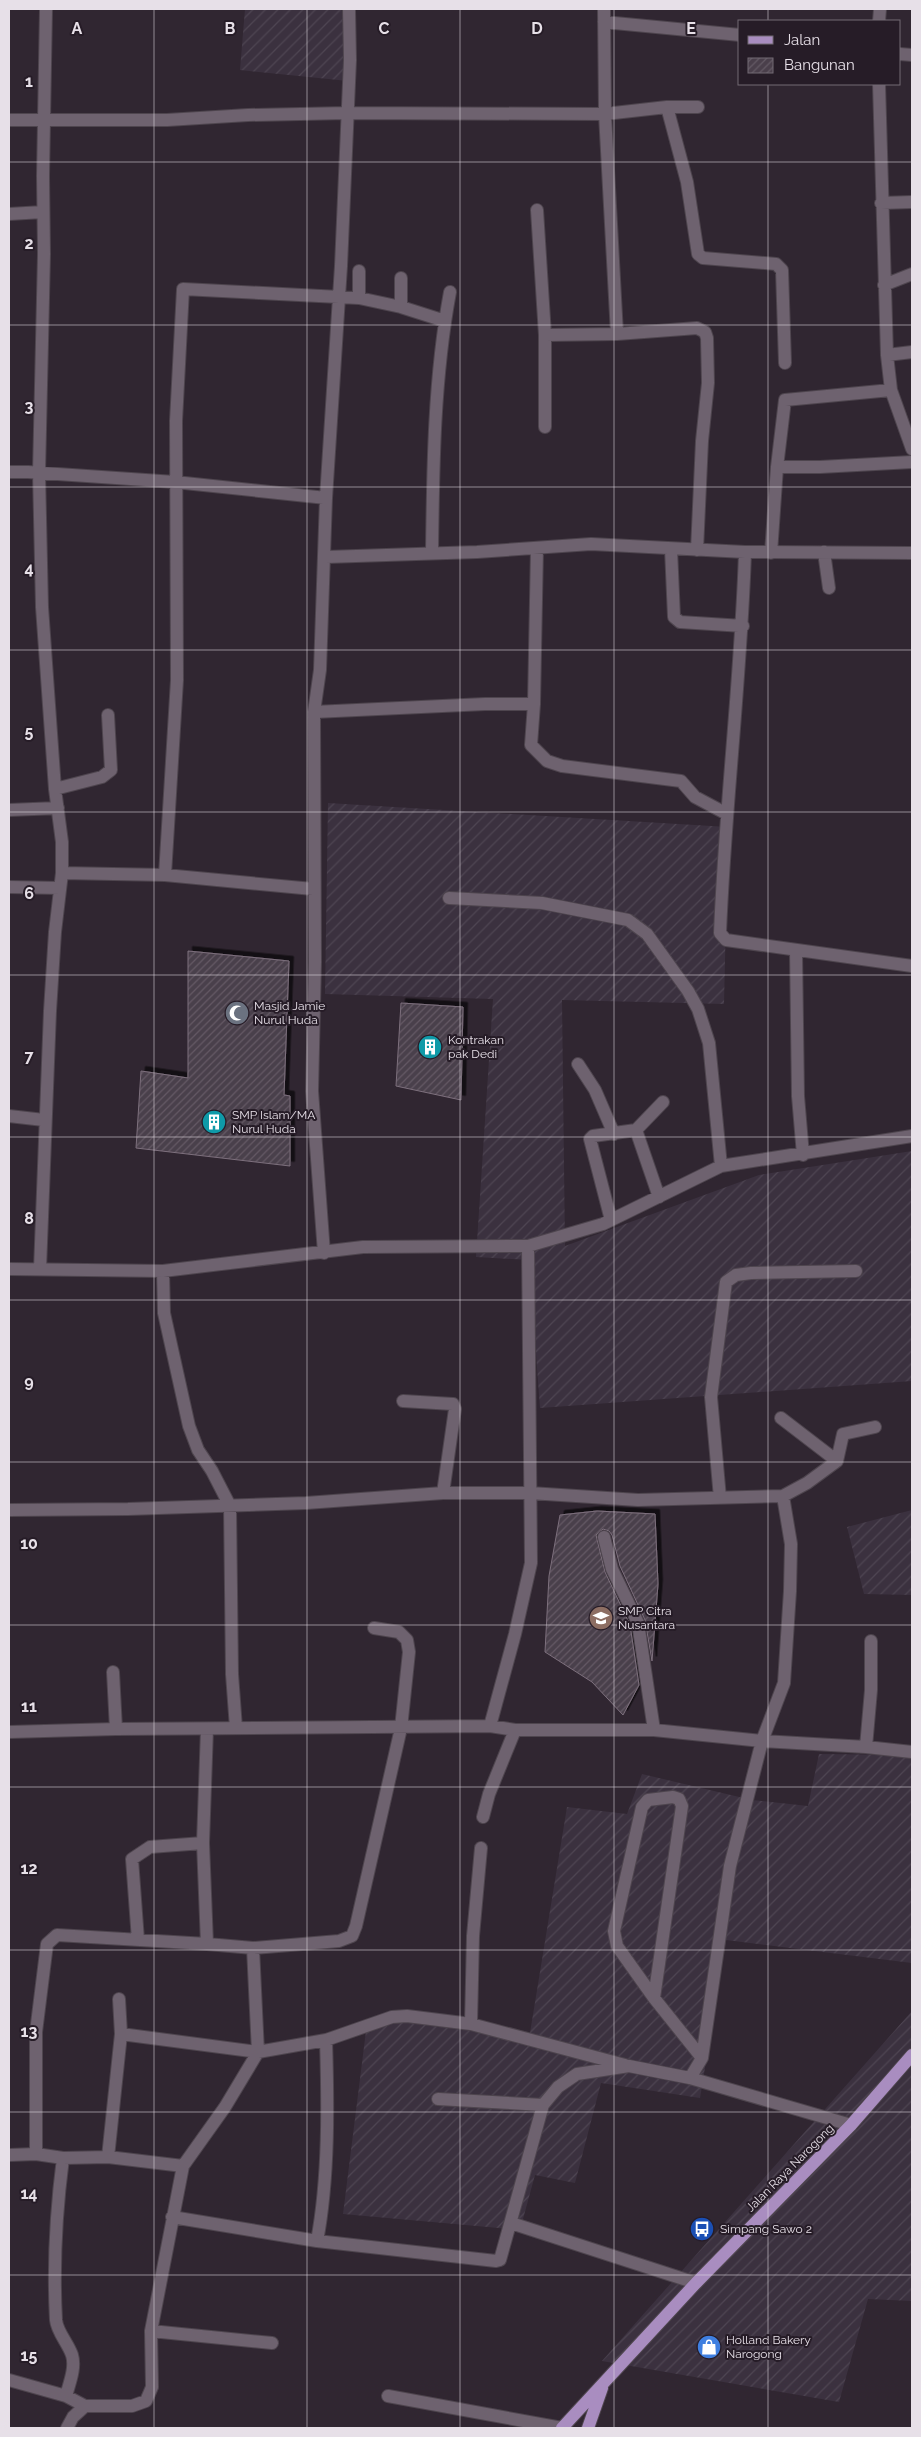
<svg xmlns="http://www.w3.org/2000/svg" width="921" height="2437" font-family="Raleway,sans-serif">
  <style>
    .industrial { fill: url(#industrial-furrows) }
    .building { fill: url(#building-hatch); stroke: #7d707d; filter: url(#shadow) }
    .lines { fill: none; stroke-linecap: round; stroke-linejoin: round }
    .minor-casing { stroke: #4e454e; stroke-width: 14 }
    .major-casing { stroke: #4e454e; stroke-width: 14 }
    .minor { stroke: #6e626f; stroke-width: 12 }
    .major { stroke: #a98dc0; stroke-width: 12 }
    .grid { fill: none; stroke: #e7e0e8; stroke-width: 1; stroke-opacity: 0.55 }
    .labels { text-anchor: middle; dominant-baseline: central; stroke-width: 4; stroke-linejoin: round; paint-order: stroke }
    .poi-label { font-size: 12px; fill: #e7e0e8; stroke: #261c27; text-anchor: start }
    .street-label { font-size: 12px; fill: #e7e0e8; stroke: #261c27 }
    .grid-label { font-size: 16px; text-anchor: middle; font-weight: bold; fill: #e7e0e8; stroke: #261c27; stroke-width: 4; stroke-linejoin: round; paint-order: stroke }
  </style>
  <defs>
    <pattern id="industrial-furrows" width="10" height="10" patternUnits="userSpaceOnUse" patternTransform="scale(1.25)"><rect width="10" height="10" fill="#3b313f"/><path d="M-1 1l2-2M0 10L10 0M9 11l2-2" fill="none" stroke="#4e4552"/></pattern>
    <pattern id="building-hatch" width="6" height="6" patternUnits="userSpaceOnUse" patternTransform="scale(1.25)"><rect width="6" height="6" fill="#4a3f4b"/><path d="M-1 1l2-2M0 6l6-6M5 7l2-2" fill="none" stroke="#645a65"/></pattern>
    <filter id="shadow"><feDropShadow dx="4.5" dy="-4.5" stdDeviation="0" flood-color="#0009"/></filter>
  </defs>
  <rect width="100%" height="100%" fill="#302631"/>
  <path class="industrial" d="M245 9H350L348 81 240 70Z
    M328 803 728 827 724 1004 562 1000 565 1246 759 1175 912 1151V1381L540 1408 529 1260 476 1257 493 999 325 994Z
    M912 1510V1595L864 1594 847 1527Z
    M819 1754 912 1755V1963L726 1940 700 2098 601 2083 575 2183 535 2175 520 2230 343 2214 366 2031 398 2021 529 2039 567 1807 627 1814 642 1774 752 1800 808 1806Z
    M912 2011V2301L868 2299 839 2402 602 2361Z"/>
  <path class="building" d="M188 951 289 961 284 1095 290 1096V1166L136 1148 141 1071 188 1078Z
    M401 1003 463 1007 461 1100 396 1086Z
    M597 1511 655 1514 658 1584 652 1661 645 1620 620 1566 612 1535 609 1531 603 1529 596 1535 605 1572 630 1625 639 1685 623 1715 592 1682 545 1652 549 1576 560 1515Z"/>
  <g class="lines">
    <g class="minor-casing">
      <path id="minor" d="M604 9 605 114 617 334
        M879 21 880 9
        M604 22 740 35
        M900 54 912 55
        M879 84 887 355 891 390 912 449
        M667 107 687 182 698 254 703 258 776 264 782 270 785 363
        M9 120H167L248 115 347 113 605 114 667 107H698
        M881 203 912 202
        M537 210 545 335
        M9 214 43 212
        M359 271V298
        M884 285 912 274
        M401 307 445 321
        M887 355 912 352
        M891 390 785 400 777 467H820L912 462
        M545 427V335L617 334 697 328 705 332 707 338 708 383 702 441 697 550
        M9 472H28L175 482 326 498
        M671 549 674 617 680 622 743 626
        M745 552C741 679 725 806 720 933L726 940 912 966
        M824 552 829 588
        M432 553C433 466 434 378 450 292
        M771 553 777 467
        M326 557 477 552 591 544 745 552 912 553
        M534 704 537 548
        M314 712 485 704H534L531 745 547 761 562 766 681 781 695 797 727 814
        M55 789 102 777 111 770 108 715
        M9 810 58 808
        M62 873 165 875 313 889
        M165 875 177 680 176 421 183 289 359 298 401 307V278
        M9 887 60 888
        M449 898 542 903 628 920 647 934 688 991 698 1009 709 1043 721 1166
        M796 951 798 1096 803 1155
        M578 1064 595 1090 614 1134
        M9 1116 44 1120
        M659 1197 636 1130 663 1102
        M611 1220 590 1139 593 1136 636 1130
        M324 1253 312 1091 315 962 314 712 320 670 326 498 341 266 350 60 349 9
        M9 1269 163 1271 363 1247 528 1246 603 1224 721 1166 912 1136
        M40 1269 50 1011 55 932 62 873V842L55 789 42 607 39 473 44 254 43 176 46 9
        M163 1271 164 1313 189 1426 198 1450 212 1471 230 1506 232 1674 236 1728
        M403 1401 453 1404 455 1409 443 1493
        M781 1418 837 1461
        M783 1496 807 1483 837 1461 843 1434 875 1427
        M720 1498 711 1397 726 1282 736 1275 751 1273 856 1271
        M9 1510 128 1509 306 1503 443 1493H530L638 1500 783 1496 791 1544 790 1591 784 1683 762 1741 866 1747 912 1752
        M604 1537 612 1569 638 1623 654 1730
        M113 1672 116 1729
        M490 1726 515 1634 531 1563 528 1246
        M9 1732 116 1729 490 1726 515 1730H654L762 1741 730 1866 702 2058 690 2078 851 2125
        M866 1747 871 1690V1641
        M483 1817 489 1794 515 1730
        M481 1848 473 1936 471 2024 625 2065
        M138 1940 132 1859 150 1847 203 1843
        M253 1948 339 1941 352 1936 356 1926 401 1728 409 1652 407 1640 399 1632 374 1628
        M654 1998 682 1806 679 1799 673 1797 648 1800 642 1807 614 1931 617 1946 654 1998 702 2058
        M121 2034 258 2052 326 2040 392 2017 407 2016 471 2024
        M438 2099 543 2105
        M36 2154V2032L47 1944 57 1935 207 1944
        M9 2155 36 2154 63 2158 108 2157 183 2166
        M108 2157 121 2034 119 1999
        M63 2158C56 2212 53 2265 56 2320 57 2332 68 2343 72 2355 76 2368 69 2384 66 2396
        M172 2217 317 2241 496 2261 500 2260 543 2105 558 2087 577 2074 629 2066 690 2078
        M511 2223 696 2283
        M317 2241C329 2177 328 2104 326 2040
        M151 2331 272 2343
        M9 2380 66 2396 85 2406
        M388 2396 562 2428
        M67 2428 73 2417 85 2406H132L146 2401 152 2387 151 2331 183 2166 225 2107 258 2052 253 1948 207 1944 203 1843 207 1729"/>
    </g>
    <g class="major-casing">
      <path id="major" d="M562 2428 696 2283 851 2125 912 2055
        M588 2428 602 2388"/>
    </g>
    <use href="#minor" class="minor"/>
    <use href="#major" class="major"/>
  </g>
  <path class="grid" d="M154 9V2428M307 9V2428M460 9V2428M614 9V2428M768 9V21M768 84V2428M9 162H912M9 325H912M9 487H912M9 650H912M9 812H912M9 975H912M9 1137H912M9 1300H912M9 1462H912M9 1625H912M9 1787H912M9 1950H912M9 2112H912M9 2275H912"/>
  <defs>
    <g id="mosque-disc" transform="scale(1.25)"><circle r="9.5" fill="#6b7280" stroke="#261c27"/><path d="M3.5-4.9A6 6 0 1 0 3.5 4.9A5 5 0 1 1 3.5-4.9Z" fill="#fff"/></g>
    <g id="building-disc" transform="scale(1.25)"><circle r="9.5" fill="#0f9aa8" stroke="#261c27"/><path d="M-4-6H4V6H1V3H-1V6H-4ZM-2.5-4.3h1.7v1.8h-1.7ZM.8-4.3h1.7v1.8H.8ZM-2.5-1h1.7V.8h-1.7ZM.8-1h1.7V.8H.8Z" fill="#fff"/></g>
    <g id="school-disc" transform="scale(1.25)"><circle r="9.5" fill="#8d6e63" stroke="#261c27"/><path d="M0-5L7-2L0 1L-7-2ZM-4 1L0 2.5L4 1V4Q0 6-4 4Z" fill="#fff"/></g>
    <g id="bus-disc" transform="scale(1.25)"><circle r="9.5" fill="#1a4fb4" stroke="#261c27"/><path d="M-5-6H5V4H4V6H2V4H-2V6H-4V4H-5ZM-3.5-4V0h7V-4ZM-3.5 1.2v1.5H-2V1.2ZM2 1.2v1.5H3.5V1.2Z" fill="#fff"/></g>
    <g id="shop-disc" transform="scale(1.25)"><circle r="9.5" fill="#3f7fe0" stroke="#261c27"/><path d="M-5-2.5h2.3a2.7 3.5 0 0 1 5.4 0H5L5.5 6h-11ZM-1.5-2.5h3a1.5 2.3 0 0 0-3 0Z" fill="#fff"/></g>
  </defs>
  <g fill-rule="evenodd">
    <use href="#mosque-disc" x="237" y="1013"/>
    <use href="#building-disc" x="430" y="1047"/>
    <use href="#building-disc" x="214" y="1122"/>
    <use href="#school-disc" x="601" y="1618"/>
    <use href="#bus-disc" x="702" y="2229"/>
    <use href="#shop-disc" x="709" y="2347"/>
  </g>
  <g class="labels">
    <g class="poi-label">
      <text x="254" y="1006">Masjid Jamie<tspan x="254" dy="14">Nurul Huda</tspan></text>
      <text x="448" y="1040">Kontrakan<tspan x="448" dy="14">pak Dedi</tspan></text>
      <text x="232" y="1115">SMP Islam/MA<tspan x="232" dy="14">Nurul Huda</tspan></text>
      <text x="618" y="1611">SMP Citra<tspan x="618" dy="14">Nusantara</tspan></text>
      <text x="720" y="2229">Simpang Sawo 2</text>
      <text x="726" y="2340">Holland Bakery<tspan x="726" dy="14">Narogong</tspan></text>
    </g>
    <g class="street-label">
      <text transform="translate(790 2168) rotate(-45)">Jalan Raya Narogong</text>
    </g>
  </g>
  <g class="grid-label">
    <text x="77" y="34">A</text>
    <text x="230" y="34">B</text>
    <text x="384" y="34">C</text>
    <text x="537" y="34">D</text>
    <text x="691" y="34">E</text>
    <text x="29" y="87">1</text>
    <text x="29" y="249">2</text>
    <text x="29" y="412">3</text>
    <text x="29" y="574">4</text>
    <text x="29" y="737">5</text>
    <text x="29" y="899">6</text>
    <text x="29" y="1062">7</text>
    <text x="29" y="1224">8</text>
    <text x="29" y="1387">9</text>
    <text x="29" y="1549">10</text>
    <text x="29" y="1712">11</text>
    <text x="29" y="1874">12</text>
    <text x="29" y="2037">13</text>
    <text x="29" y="2199">14</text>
    <text x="29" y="2361">15</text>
  </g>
  <rect width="921" height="2437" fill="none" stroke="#e7e0e8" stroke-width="20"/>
  <rect x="738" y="20" width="162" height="65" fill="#261c27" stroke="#736a74"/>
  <rect x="748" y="36" width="25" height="8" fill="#a98dc0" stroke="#736a74"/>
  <text x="784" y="45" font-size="15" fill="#e7e0e8">Jalan</text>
  <rect x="748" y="58" width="25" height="15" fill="url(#building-hatch)" stroke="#736a74"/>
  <text x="784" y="70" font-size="15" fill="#e7e0e8">Bangunan</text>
</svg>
